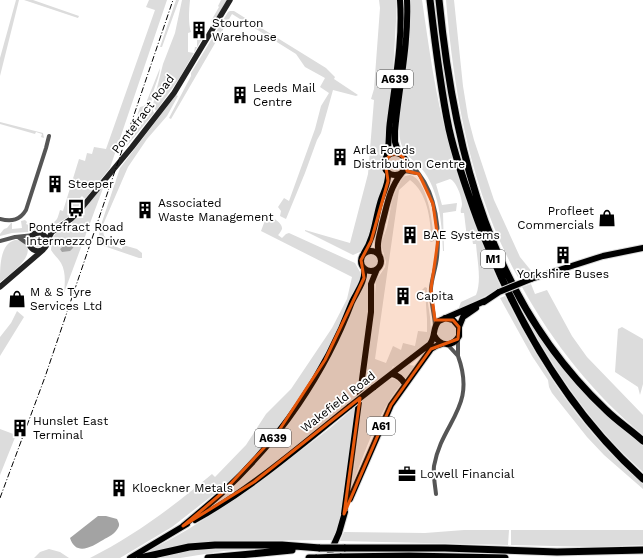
<svg xmlns="http://www.w3.org/2000/svg" width="643" height="558" font-family="'Work Sans',sans-serif">
  <style>
    .green { fill: #dcdcdc }
    .water { fill: #a3a3a3 }
    .lines { fill: none; stroke-linecap: round; stroke-linejoin: round }
    .primary-casing { stroke: #dbdbdb; stroke-width: 8 }
    .highway-casing { stroke: #dbdbdb; stroke-width: 9 }
    .street { stroke: #555; stroke-width: 4 }
    .secondary { stroke: #222; stroke-width: 5.5 }
    .primary { stroke: #000; stroke-width: 6 }
    .highway { stroke: #000; stroke-width: 7 }
    .rail { stroke: #000; stroke-width: 1; stroke-dasharray: 6 2 1 2; stroke-linecap: butt }
    .primary-bridge-casing { stroke: #dbdbdb; stroke-width: 8; stroke-linecap: butt }
    .highway-bridge-casing { stroke: #dbdbdb; stroke-width: 9; stroke-linecap: butt }
    .primary-bridge { stroke: #000; stroke-width: 6 }
    .highway-bridge { stroke: #000; stroke-width: 7 }
    .marked { fill: #e8590c; fill-opacity: 0.2; stroke: #e8590c; stroke-width: 3; stroke-linejoin: round }
    .labels { text-anchor: middle; dominant-baseline: central; stroke-width: 3.5; stroke-linejoin: round; paint-order: stroke }
    .shield { fill: #fff; stroke: #4c4c4c; stroke-width: 1 }
    .shield-label { font-size: 11px; font-weight: bold; fill: #000 }
    .poi-label { font-size: 12px; fill: #000; stroke: #fff; text-anchor: start }
    .street-label { font-size: 12px; fill: #000; stroke: #fff }
  </style>
  <rect width="100%" height="100%" fill="#fff"/>
  <path class="green" d="M16 0H19L0 76V58Z
    M24 0H33L79 16 78 18Z
    M149 0H167L110 168 85 199 82 196 79 199 81 203 70 216 53 226 35 230 29 232 12 233 0 236V234L4 229 7 228 11 223H12V229L22 228 21 221 25 220 27 222 26 224C34 228 51 228 57 219 58 217 59 213 60 210L63 211 79 159 85 161 87 153 92 154 94 147 106 149 155 10 146 7Z
    M176 0H179L162 47H160Z
    M182 0H190C189 10 188 24 191 32L188 33V52L194 53 195 47H197V28H194V26L199 29 198 31 200 32 201 30 203 33V37L179 79 156 111 153 105 154 100 163 64 175 33Z
    M221 0H227L213 23 211 21 219 7 218 6Z
    M379 0H396V21L393 72 387 125 386 151 382 160 381 165 386 181 378 198 369 238 363 250 360 252 353 255 305 231V230L350 243 368 174 374 100 371 99 374 89 380 8Z
    M409 0H422C429 47 435 95 448 141 461 192 480 240 501 288L458 310 461 302 476 295C482 280 477 260 476 244H473L472 238H467L464 213H461C460 209 462 208 462 204 462 197 456 181 450 179L436 184 442 205 457 203 456 211 443 213 444 251H443C442 226 440 195 425 173 420 165 411 160 406 153 396 141 400 122 401 108H400Z
    M446 0H454L463 86 468 117 474 140 494 200 520 257 533 273 519 279C471 194 454 95 446 0Z
    M230 11H234L326 68 335 77 334 79 358 95 356 96 333 90 321 133 317 140 305 173 286 219 280 216 281 211 278 207 284 198 289 201 315 129 321 106 329 93 320 87 325 78 305 67 296 54 232 14 171 119 169 118 191 76V73L228 12Z
    M160 68C159 83 146 98 154 113L126 147 140 107 144 106 146 103Z
    M176 95 178 96 167 116 147 139 128 167 102 227 104 236 110 241 109 244 122 249 123 245 137 249 142 253V258H139L98 244 100 228 120 168Z
    M0 122 43 133 44 138 41 137 42 134 36 132 35 134 0 124Z
    M387 164a8 8 0 1 1 16 0a8 8 0 1 1-16 0Z
    M410 175C428 179 433 226 434 241L431 242 429 240V239H431C431 219 427 192 410 180L399 190 375 359 386 363 393 346 401 350 403 343 415 346 418 331 427 332V319L425 290H422L425 287 427 288C426 304 435 326 428 341L396 368 393 366 391 370V372L364 392 374 309 376 281 385 267 386 262 381 244 387 227 392 201 395 193 402 179 405 176Z
    M105 183 64 293C65 283 66 272 61 263 58 258 54 255 51 250L52 238 58 231 66 230Z
    M267 215C272 217 283 223 282 229 282 229 279 235 278 235L282 238 286 234 289 233 355 263 360 272V279L333 341 308 387 268 442 244 468 215 496 214 495H213L172 527 120 558H90C134 536 174 506 212 474L215 477 246 445 266 414 291 389 332 328 347 299 352 277 261 231Z
    M32.5 242a5.5 5.5 0 1 1 11 0a5.5 5.5 0 1 1-11 0Z
    M15 240C19 240 24 241 26 245 35 257 8 276 0 282 0 266 0 244 15 240Z
    M364 261a7 7 0 1 1 14 0a7 7 0 1 1-14 0Z
    M368 274H371L369 282 370 303 359 395 272 465 215 506 213 504C231 486 250 469 267 450 304 408 332 359 353 307 357 297 367 283 368 274Z
    M531 284 535 294 547 290 572 336 587 357 643 415V435C594 395 553 343 522 287Z
    M505 296C539 366 583 433 643 484V489L604 455 587 437 552 393 549 387 548 380 532 356 500 298Z
    M518 298 546 342 620 427 643 446V472C589 424 549 363 516 299Z
    M17 311 24 317 0 356V337L11 323Z
    M437 331a10 10 0 1 1 20 0a10 10 0 1 1-20 0Z
    M622 327 643 339V384L640 395 638 387 615 372 618 329Z
    M409 365 416 366 405 380 398 373Z
    M391 379H395L401 384C377 414 366 450 352 485L362 400Z
    M358 405 343 508 335 540 215 541 179 545 150 552V550C214 518 272 473 329 429 339 421 348 412 358 405Z
    M0 429 16 435 0 475Z
    M464 530H509L508 545 340 541 344 532 425 533Z
    M511 530H643V545L595 547 511 545Z
    M212 548H270L224 551 180 558H149L174 552Z
    M49 549 60 552 69 558H34L40 552Z"/>
  <path class="water" d="M70 240H73L75 242 73 248 70 251 62 252 60 249Z
    M98 516H106L117 519C119 523 120 525 118 528 115 534 108 537 103 540 93 546 76 557 70 538Z"/>
  <g class="lines">
    <g class="primary-casing">
      <path id="primary" d="M384 164a11 11 0 1 1 22 0a11 11 0 1 1-22 0Z
        M399 154 395 142V131C399 87 409 44 407 0
        M386 158C390 146 388 133 390 121 395 81 403 40 400 0
        M361 261a10 10 0 1 1 20 0a10 10 0 1 1-20 0Z
        M364 253C374 238 375 220 380 203 383 192 389 184 388 173
        M379 255C376 243 380 235 382 224 387 206 389 189 401 174
        M531 279 603 256 643 248
        M484 302 499 292
        M445 318 453 320 459 327
        M434 335C440 347 453 347 459 336V327L463 317 476 308
        M392 374C398 375 402 379 405 384
        M373 388 430 344C436 336 432 328 439 321L487 300
        M350 499 391 405 431 349 436 346 442 344
        M344 514 371 312V284L377 269
        M195 520C251 489 300 446 350 406
        M183 526C196 515 210 504 223 492 279 440 325 374 352 302 357 291 366 281 364 268
        M130 558 187 524
        M328 558 339 533 345 512"/>
    </g>
    <g class="highway-casing">
      <path id="highway" d="M430 0C435 43 440 86 449 129 456 160 467 191 478 221 514 317 566 410 643 479
        M439 0C454 152 491 301 606 410 617 421 631 430 643 441
        M344 548H445L557 552 643 550
        M340 557 409 556 505 558
        M140 558 189 547 215 545H282L320 548
        M208 558 292 550
        M309 558H317"/>
    </g>
    <path class="street" d="M404 158C409 163 415 168 419 174 436 196 440 230 437 257 436 268 432 277 431 288 430 300 434 312 435 325
      M404 171 416 173
      M0 219C12 222 20 220 26 210L46 148 49 136
      M18 237 31 246
      M0 241 15 237 34 235
      M447 344 458 356V339
      M436 494C435 485 433 475 434 466 442 421 477 408 458 356"/>
    <path class="secondary" d="M29 242a9 9 0 1 1 18 0a9 9 0 1 1-18 0Z
      M47 241 52 232 71 219 79 211 132 147 174 93 230 0
      M0 287 43 250"/>
    <use href="#primary" class="primary"/>
    <use href="#highway" class="highway"/>
    <path class="rail" d="M0 498 45 377 173 0"/>
    <g class="primary-bridge-casing">
      <path id="primary-bridge" d="M499 292 531 279
        M350 406 373 388"/>
    </g>
    <g class="highway-bridge-casing">
      <path id="highway-bridge" d="M320 548H344
        M317 558 340 557"/>
    </g>
    <use href="#primary-bridge" class="primary-bridge"/>
    <use href="#highway-bridge" class="highway-bridge"/>
  </g>
  <path class="marked" d="M391 154H399L404 158 407 171 419 174 433 204 438 240 431 289 435 320H453L459 327 458 339 431 349 391 405 344 514 360 398 254 482 183 526 222 493 276 435 325 360 364 278 361 260 371 241 388 181 385 161Z"/>
  <defs>
    <g id="building-bare" transform="scale(1.38)"><path d="M-4-6H4V6H1V3H-1V6H-4ZM-2.5-4.3h1.7v1.8h-1.7ZM.8-4.3h1.7v1.8H.8ZM-2.5-1h1.7V.8h-1.7ZM.8-1h1.7V.8H.8Z" fill="#000" stroke="#fff" stroke-width="2.5" paint-order="stroke"/></g>
    <g id="bus-bare" transform="scale(1.38)"><path d="M-5-6H5V4H4V6H2V4H-2V6H-4V4H-5ZM-3.5-4V0h7V-4ZM-3.5 1.2v1.5H-2V1.2ZM2 1.2v1.5H3.5V1.2Z" fill="#000" stroke="#fff" stroke-width="2.5" paint-order="stroke"/></g>
    <g id="shop-bare" transform="scale(1.38)"><path d="M-5-2.5h2.3a2.7 3.5 0 0 1 5.4 0H5L5.5 6h-11ZM-1.5-2.5h3a1.5 2.3 0 0 0-3 0Z" fill="#000" stroke="#fff" stroke-width="2.5" paint-order="stroke"/></g>
    <g id="office-bare" transform="scale(1.38)"><path d="M-6-3h4V-5.5h4V-3h4V5H-6ZM-1-4.5V-3h2v-1.5ZM-6 0V1H6V0Z" fill="#000" stroke="#fff" stroke-width="2.5" paint-order="stroke"/></g>
  </defs>
  <g fill-rule="evenodd">
    <use href="#building-bare" x="199" y="30"/>
    <use href="#building-bare" x="240" y="95"/>
    <use href="#building-bare" x="340" y="157"/>
    <use href="#building-bare" x="55" y="184"/>
    <use href="#bus-bare" x="76" y="208"/>
    <use href="#building-bare" x="145" y="210"/>
    <use href="#shop-bare" x="607" y="218"/>
    <use href="#building-bare" x="410" y="235"/>
    <use href="#building-bare" x="563" y="255"/>
    <use href="#building-bare" x="403" y="296"/>
    <use href="#shop-bare" x="17" y="299"/>
    <use href="#building-bare" x="20" y="428"/>
    <use href="#office-bare" x="407" y="474"/>
    <use href="#building-bare" x="119" y="488"/>
  </g>
  <g class="labels">
    <g class="shield">
      <rect x="377" y="70" width="36" height="18" rx="3"/>
      <rect x="481" y="250" width="24" height="18" rx="3"/>
      <rect x="367" y="417" width="28" height="18" rx="3"/>
      <rect x="255" y="429" width="36" height="18" rx="3"/>
    </g>
    <g class="shield-label">
      <text x="395" y="79">A639</text>
      <text x="493" y="259">M1</text>
      <text x="381" y="426">A61</text>
      <text x="273" y="438">A639</text>
    </g>
    <g class="poi-label">
      <text x="212" y="23">Stourton<tspan x="212" dy="14">Warehouse</tspan></text>
      <text x="253" y="88">Leeds Mail<tspan x="253" dy="14">Centre</tspan></text>
      <text x="353" y="150">Arla Foods<tspan x="353" dy="14">Distribution Centre</tspan></text>
      <text x="68" y="184">Steeper</text>
      <text x="158" y="203">Associated<tspan x="158" dy="14">Waste Management</tspan></text>
      <text x="594" y="211" text-anchor="end">Profleet<tspan x="594" dy="14">Commercials</tspan></text>
      <text x="76" y="227" text-anchor="middle">Pontefract Road<tspan x="76" dy="14">Intermezzo Drive</tspan></text>
      <text x="423" y="235">BAE Systems</text>
      <text x="563" y="274" text-anchor="middle">Yorkshire Buses</text>
      <text x="30" y="292">M &amp; S Tyre<tspan x="30" dy="14">Services Ltd</tspan></text>
      <text x="416" y="296">Capita</text>
      <text x="33" y="421">Hunslet East<tspan x="33" dy="14">Terminal</tspan></text>
      <text x="420" y="474">Lowell Financial</text>
      <text x="132" y="488">Kloeckner Metals</text>
    </g>
    <g class="street-label">
      <text transform="translate(143 114) rotate(-53)">Pontefract Road</text>
      <text transform="translate(338 402) rotate(-38)">Wakefield Road</text>
    </g>
  </g>
</svg>
